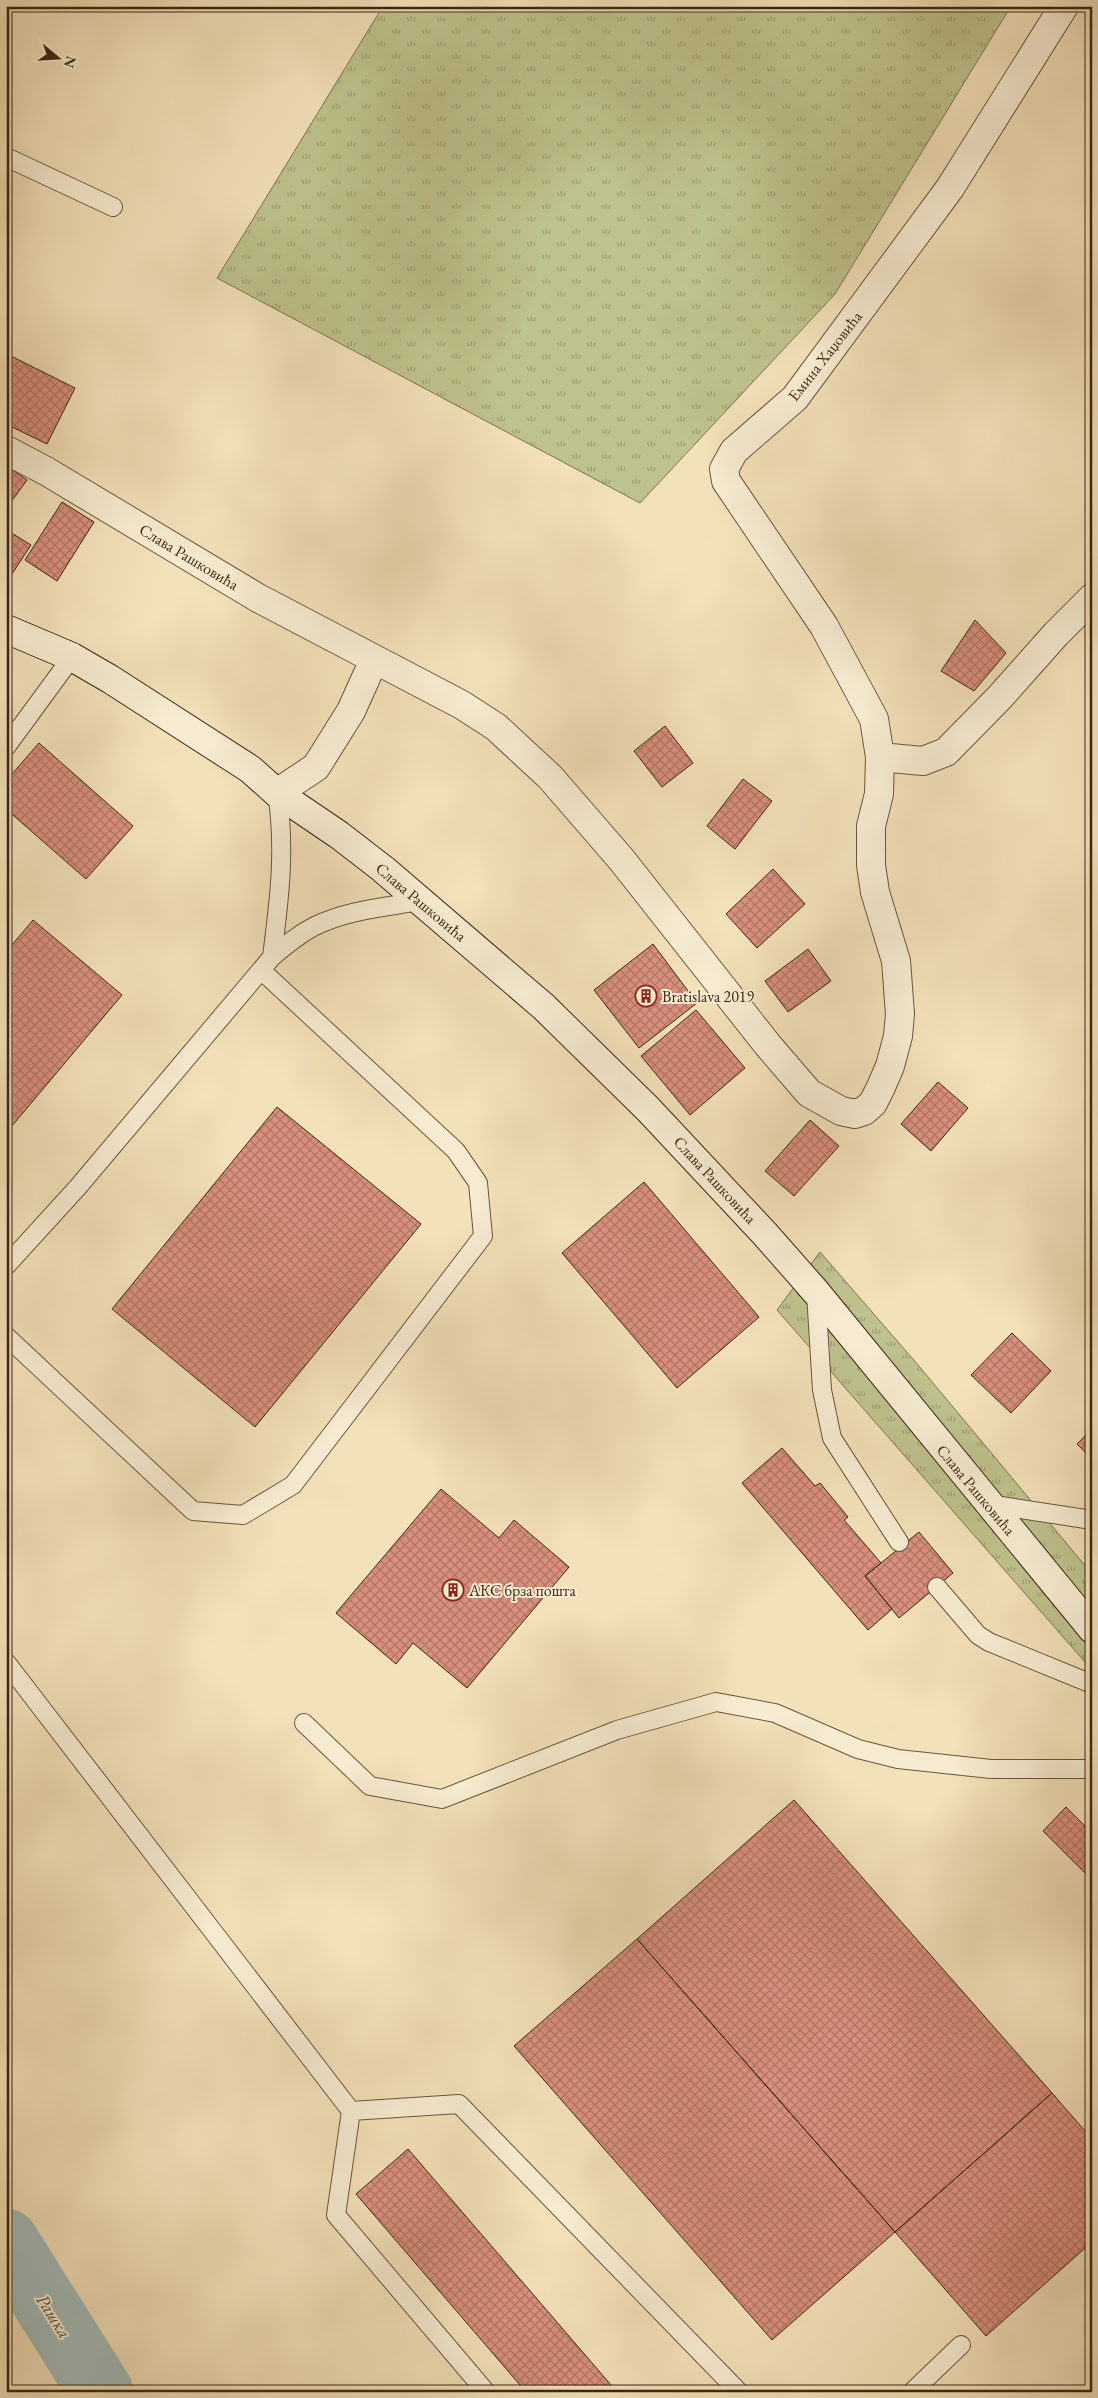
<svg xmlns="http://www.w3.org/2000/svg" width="1098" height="2398" font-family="'EB Garamond',serif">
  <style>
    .grass { fill: url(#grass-tufts); stroke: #7c7450 }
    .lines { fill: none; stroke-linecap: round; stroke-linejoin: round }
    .river { stroke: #a1bbba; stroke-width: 65 }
    .building { fill: url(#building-cross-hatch); stroke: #3b2713 }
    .service-casing { stroke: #69563c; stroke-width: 20 }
    .minor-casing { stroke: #69563c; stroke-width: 30 }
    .secondary-casing { stroke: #3b2713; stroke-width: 30 }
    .service { stroke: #f7ecd2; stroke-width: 18 }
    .minor { stroke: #f7ecd2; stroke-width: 28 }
    .secondary { stroke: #f7ecd2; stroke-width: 28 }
    .labels { text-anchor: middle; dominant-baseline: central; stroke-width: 4; stroke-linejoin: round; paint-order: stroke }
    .street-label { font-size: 16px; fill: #3b2713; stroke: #f7ecd2 }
    .poi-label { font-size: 16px; fill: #3b2713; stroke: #f7ecd2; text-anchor: start }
    .water-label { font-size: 18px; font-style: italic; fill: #544c3d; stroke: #f7ecd2 }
  </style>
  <defs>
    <pattern id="grass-tufts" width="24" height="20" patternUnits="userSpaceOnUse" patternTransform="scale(1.25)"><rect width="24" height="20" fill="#bec28c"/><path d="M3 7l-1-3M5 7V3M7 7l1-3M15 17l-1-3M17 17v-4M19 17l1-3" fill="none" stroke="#9c9e71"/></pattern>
    <pattern id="building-cross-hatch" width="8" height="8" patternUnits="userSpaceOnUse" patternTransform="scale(1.25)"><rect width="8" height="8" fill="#d98f7d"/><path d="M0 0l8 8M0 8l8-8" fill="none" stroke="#b17565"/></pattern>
  </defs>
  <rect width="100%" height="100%" fill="#f3e1b9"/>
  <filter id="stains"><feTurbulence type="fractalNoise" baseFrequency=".004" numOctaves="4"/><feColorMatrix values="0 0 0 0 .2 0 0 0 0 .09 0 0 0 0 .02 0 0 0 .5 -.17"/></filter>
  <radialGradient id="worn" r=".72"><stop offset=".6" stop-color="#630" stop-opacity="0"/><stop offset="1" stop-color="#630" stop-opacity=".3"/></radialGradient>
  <path class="grass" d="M383 6H1011L835 294 640 503 217 278Z
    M820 1252 918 1365 1092 1574V1670L777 1310Z"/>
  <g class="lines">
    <path class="river" d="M6 2241 101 2392"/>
  </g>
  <path class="building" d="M13 357 75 388 47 444 6 424V369Z
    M6 465 27 480 6 509Z
    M62 502 94 522 57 581 25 560Z
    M10 532 31 545 6 583V538Z
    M975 620 1006 653 974 691 941 671Z
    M665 726 693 763 662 787 634 751Z
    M39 743 133 826 86 879 6 809V781Z
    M743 779 772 801 735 849 707 826Z
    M773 869 805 904 757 948 726 914Z
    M33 920 122 995 6 1133V952Z
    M653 944 697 1003 639 1048 594 990Z
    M808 949 831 981 788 1012 765 981Z
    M696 1010 745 1068 690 1115 641 1056Z
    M938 1082 968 1108 931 1151 901 1124Z
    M277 1107 421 1224 255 1427 112 1309Z
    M810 1120 839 1146 794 1196 765 1171Z
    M644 1182 759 1317 677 1388 562 1253Z
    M1012 1333 1051 1371 1011 1413 971 1375Z
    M1092 1429V1459L1077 1444Z
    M782 1448 815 1486 820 1483 848 1517 844 1520 881 1563 865 1576 892 1609 868 1630 742 1483Z
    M441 1489 499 1538 514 1520 569 1567 467 1688 413 1643 396 1664 336 1613Z
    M919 1532 953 1573 899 1618 865 1576Z
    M794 1800 1052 2093 895 2232 637 1939Z
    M1066 1807 1092 1833V1880L1043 1831Z
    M637 1939 895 2232 772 2340 514 2046Z
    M1052 2093 1092 2139V2242L986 2336 895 2232Z
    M408 2149 617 2392H526L356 2194Z"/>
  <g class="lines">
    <g class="service-casing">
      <path id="service" d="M6 157 113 207
        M6 747 72 657
        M272 957C279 902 286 849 277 793
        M6 1266 78 1187 272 957C286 945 299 934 315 926 347 910 386 907 420 901
        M816 1293 822 1390 832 1438 899 1542
        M6 1336 193 1511 243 1515 293 1485 483 1236 478 1183 456 1151 261 970
        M988 1504 1092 1520
        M937 1587 978 1635 989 1642 1092 1684
        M6 1662 351 2111 336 2215 486 2392
        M304 1723 370 1786 442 1799 617 1730 716 1702 775 1713 858 1749 898 1759 991 1769H1092
        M351 2111 459 2104 739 2392
        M912 2392 961 2345"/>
    </g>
    <g class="minor-casing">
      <path id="minor" d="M6 450 46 471 258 598 462 705 496 727 550 777 621 859 767 1044 809 1093 841 1111 855 1114 864 1111 873 1103 881 1087 890 1066 898 1036 900 1014 896 961 875 892 871 865V826L879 794 880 757 874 719 824 626 726 481 724 469 734 451 795 398 950 188 1064 6
        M880 757 923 761 946 752 1000 697 1056 634 1092 598
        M277 793 316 767 351 711 374 660"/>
    </g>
    <g class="secondary-casing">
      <path id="secondary" d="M6 629 72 657 110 679 250 769 277 793 339 835 383 869 544 1007 648 1109 765 1234 816 1292 1092 1629"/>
    </g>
    <use href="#service" class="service"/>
    <use href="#minor" class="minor"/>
    <use href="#secondary" class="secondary"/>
  </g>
  <defs>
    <g id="building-ring" transform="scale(1.125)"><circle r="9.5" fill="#f7ecd2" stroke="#8f2418" stroke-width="1.5"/><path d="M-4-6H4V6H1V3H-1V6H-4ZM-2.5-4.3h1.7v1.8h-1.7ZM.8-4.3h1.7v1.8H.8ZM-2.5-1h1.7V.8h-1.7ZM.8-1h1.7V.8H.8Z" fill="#8f2418"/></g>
  </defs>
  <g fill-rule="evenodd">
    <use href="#building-ring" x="646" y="996"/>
    <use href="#building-ring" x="453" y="1590"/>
  </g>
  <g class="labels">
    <g class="street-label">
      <text transform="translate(825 356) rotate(-52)">Емина Хаџовића</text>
      <text transform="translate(189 557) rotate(31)">Слава Рашковића</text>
      <text transform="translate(421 902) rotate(40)">Слава Рашковића</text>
      <text transform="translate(715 1180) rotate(47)">Слава Рашковића</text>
      <text transform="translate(976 1490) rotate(50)">Слава Рашковића</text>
    </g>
    <g class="poi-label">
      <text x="662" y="996">Bratislava 2019</text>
      <text x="469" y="1590">АКС брза пошта</text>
    </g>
    <g class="water-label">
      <text transform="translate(54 2316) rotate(58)">Рашка</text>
    </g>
  </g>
  <rect width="1098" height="2398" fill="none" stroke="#f3e1b9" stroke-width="25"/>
  <rect x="8" y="8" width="1083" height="2383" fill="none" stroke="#3b2713" stroke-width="2.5"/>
  <rect x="12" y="12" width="1073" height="2373" fill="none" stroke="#3b2713"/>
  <g transform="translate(58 58) rotate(108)" stroke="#f7ecd2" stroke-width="4" paint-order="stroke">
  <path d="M0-4L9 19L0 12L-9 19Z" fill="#3b2713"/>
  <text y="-8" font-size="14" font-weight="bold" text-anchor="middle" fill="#3b2713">N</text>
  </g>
  <rect width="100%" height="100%" filter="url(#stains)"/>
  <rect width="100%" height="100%" fill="url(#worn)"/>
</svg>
